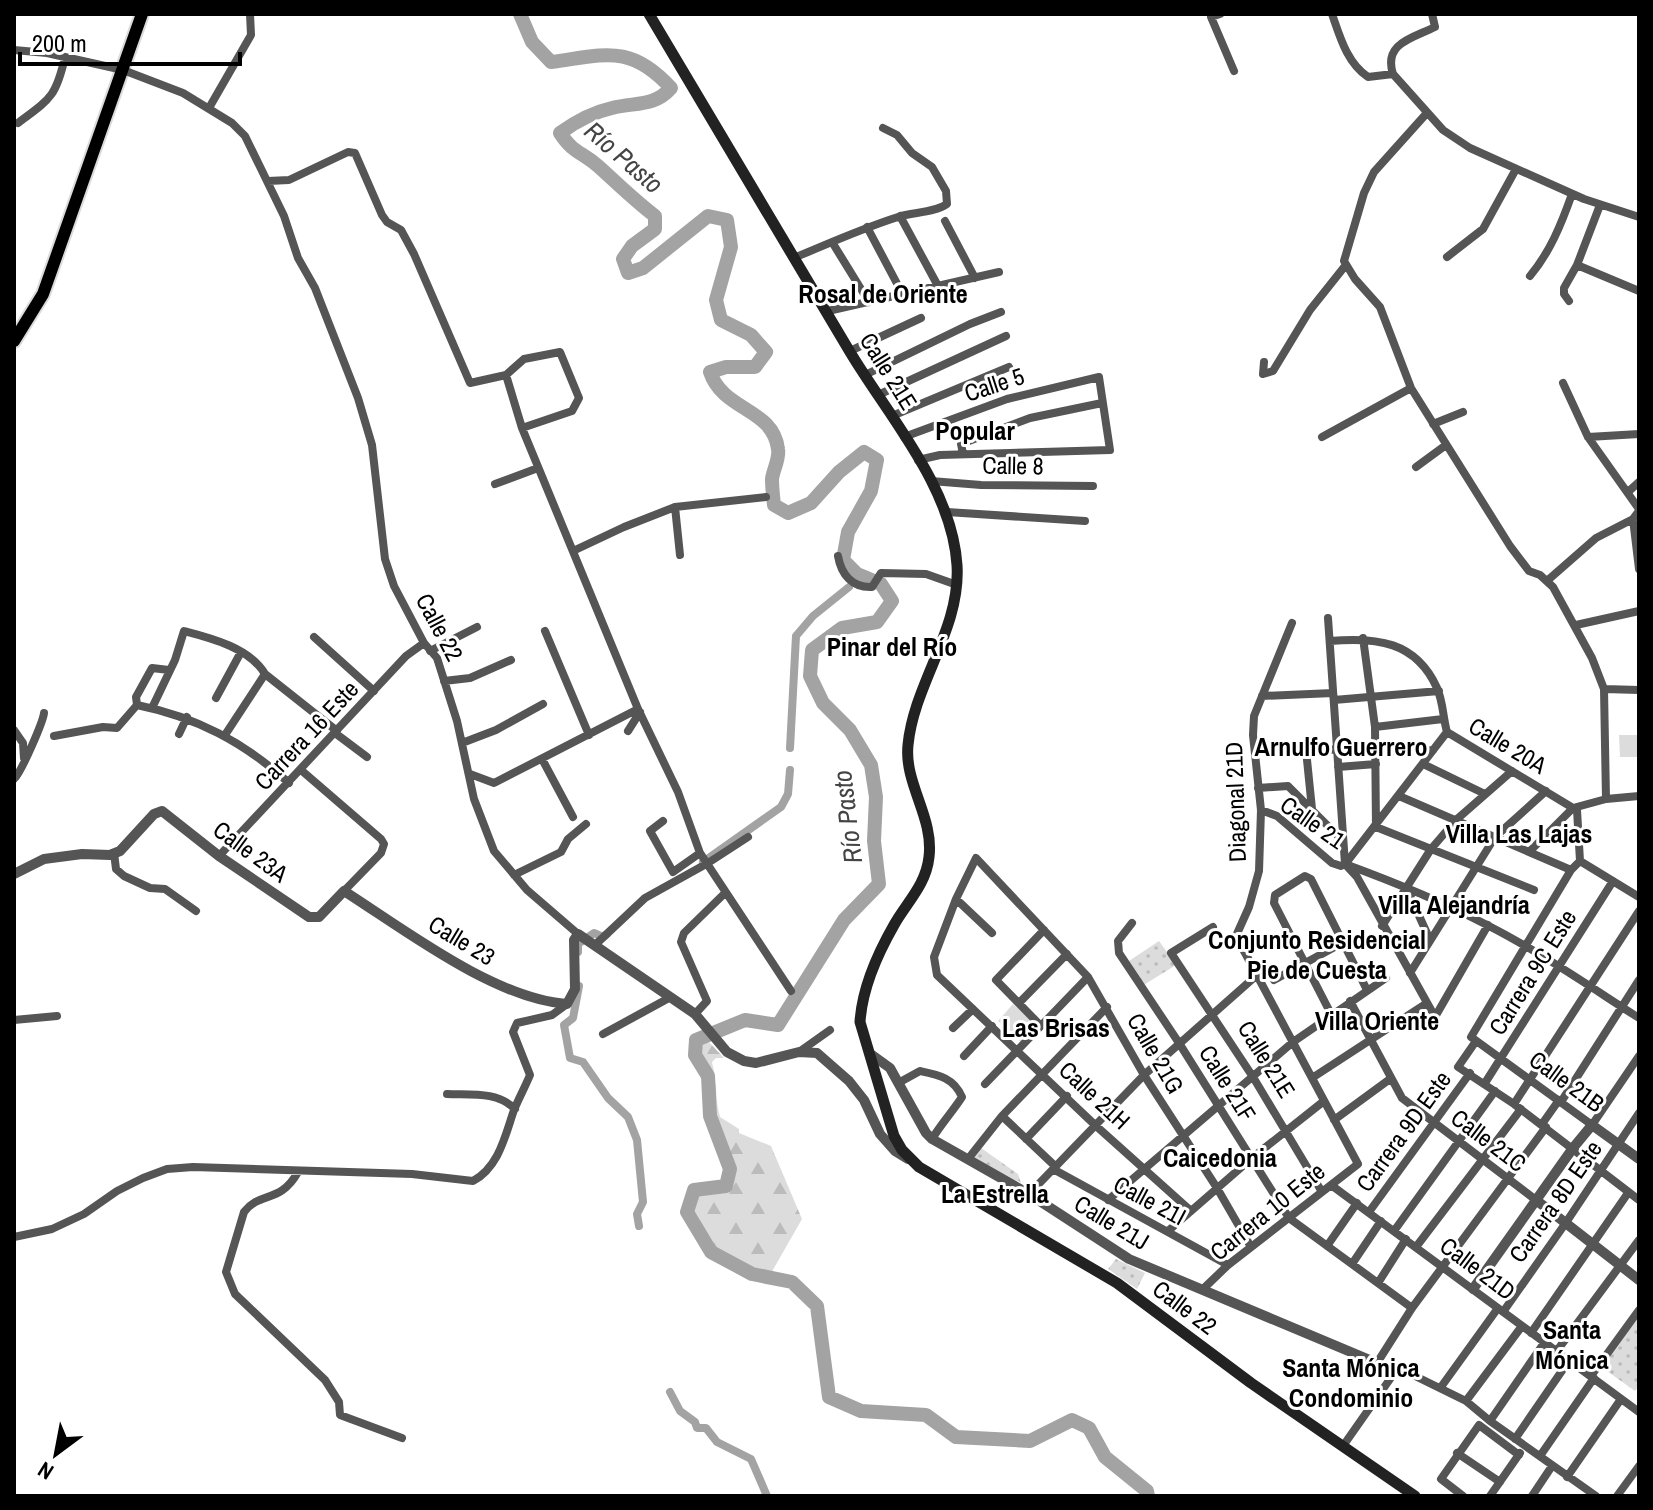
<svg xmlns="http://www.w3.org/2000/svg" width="1653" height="1510" font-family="'Archivo Narrow',sans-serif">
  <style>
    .forest { fill: url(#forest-firs) }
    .park { fill: url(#park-dots) }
    .pitch { fill: #dcdcdc }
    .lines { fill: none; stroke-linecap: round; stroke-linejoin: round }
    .canal { stroke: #a3a3a3; stroke-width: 8 }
    .river { stroke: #a3a3a3; stroke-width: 14 }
    .trunk-casing { stroke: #dbdbdb; stroke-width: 16 }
    .minor { stroke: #555; stroke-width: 8 }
    .tertiary { stroke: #555; stroke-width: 10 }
    .secondary { stroke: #222; stroke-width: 11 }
    .trunk { stroke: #000; stroke-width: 12 }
    .labels { text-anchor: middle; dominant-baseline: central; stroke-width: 6; stroke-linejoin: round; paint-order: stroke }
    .street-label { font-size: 24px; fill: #000; stroke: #fff }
    .water-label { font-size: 26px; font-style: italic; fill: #444; stroke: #fff }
    .neighbourhood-label { font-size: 26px; font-weight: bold; fill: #000; stroke: #fff }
  </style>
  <defs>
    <pattern id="forest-firs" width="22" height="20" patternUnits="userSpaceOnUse" patternTransform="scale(2)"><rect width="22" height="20" fill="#dcdcdc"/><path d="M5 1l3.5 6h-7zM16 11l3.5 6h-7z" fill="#bbb"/></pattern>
    <pattern id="park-dots" width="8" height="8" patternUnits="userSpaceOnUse" patternTransform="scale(2)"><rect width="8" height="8" fill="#dcdcdc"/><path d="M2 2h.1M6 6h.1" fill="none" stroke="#bbb" stroke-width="1.8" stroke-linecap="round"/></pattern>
  </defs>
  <rect width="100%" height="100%" fill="#fff"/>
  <path class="forest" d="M706 1039 724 1058H716L712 1062C717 1082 715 1099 720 1117L739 1129V1133L771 1146 802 1219 770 1275 754 1271 713 1250 689 1212 696 1192 727 1188 733 1170 713 1117 711 1078 698 1054 699 1043Z"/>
  <path class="park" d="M1159 941 1176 965 1142 986 1126 963Z
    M981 1148 1018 1174 1021 1183 974 1158Z
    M1116 1259 1145 1273 1137 1289 1108 1269Z
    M1639 1311V1386L1635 1391 1600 1366Z"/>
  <path class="pitch" d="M1619 735H1639V757H1620Z
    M1013 1004 1036 1026 1021 1042 998 1021Z"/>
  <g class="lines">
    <path class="canal" d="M790 748 796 636 813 616 849 587
      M703 862 781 807 788 794 790 770
      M578 952V944L594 933 603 937 607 934
      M579 986 573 1018 564 1025 570 1058 583 1062 608 1098 628 1117 637 1140 643 1202 637 1214 639 1226
      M670 1392 680 1411 695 1422 697 1428H706L717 1442 751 1459 767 1496"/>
    <path class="river" d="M520 14 532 42 551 62C604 55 630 43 671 88 654 107 636 102 612 108 594 112 575 122 560 133 574 154 581 151 598 166 617 183 634 200 655 216V229L632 246 623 259 628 273 643 268 708 216 727 220 731 247 716 300 721 320 751 335 766 352 755 367H726L710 372C723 411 773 408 778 449 780 458 773 470 772 479 772 488 773 496 774 505L788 513 811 503 839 472 864 452 877 460 871 491 848 532 843 560 857 574 881 584 892 601 877 622 842 628 812 650 810 676 823 703 850 730 871 765 876 797 874 841 879 884 844 920 778 1025 745 1020 696 1040 695 1055 708 1076 710 1116 730 1169 726 1186 694 1190 687 1212 711 1252 752 1274 792 1282 817 1306 829 1397 861 1411 926 1415 956 1437 1030 1441 1072 1420 1089 1428 1105 1457 1147 1491 1148 1496"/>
    <g class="trunk-casing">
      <path id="trunk" d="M14 341 43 294 142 14"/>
    </g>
    <path class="minor" d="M1220 14 1211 17 1234 71
      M1332 14C1340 37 1347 63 1368 77L1393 74 1443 130 1470 148 1584 199 1639 217
      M14 50 47 53 123 70 183 93 232 123 245 136 284 216 298 258 315 288 358 398 372 445 385 559 394 586 424 643 437 658 457 721 474 799 494 851 527 890 578 934
      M1393 74C1383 43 1413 38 1435 27L1432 14
      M209 108 251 35 250 14
      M1426 114 1374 172 1364 193 1344 261 1355 279 1380 307 1411 388 1510 546 1529 571 1540 575 1553 587 1592 658 1604 689 1606 799
      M18 123C50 99 56 97 65 57
      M268 181 289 180 348 152 355 153 382 215 387 222 401 230 414 254 470 383 506 375 524 359 560 352 579 398 572 411 522 428
      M900 216 938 286
      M945 221 975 278
      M867 227 902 293
      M832 242 869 302
      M796 257C830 243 863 228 898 217 913 212 934 213 947 204L946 191 932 167 912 153 897 135 883 128
      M1447 257 1483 229 1516 169
      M1577 265 1639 291
      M1530 276C1550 252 1561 225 1572 194
      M1569 301 1564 294V288L1577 265 1600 205
      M828 311 999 272
      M850 351 921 318
      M1264 362 1263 374 1273 371 1310 310 1345 266
      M506 375 522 428 638 709 678 792 700 853 791 991
      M865 375 970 324 1001 312
      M1563 383 1588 437 1639 509
      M878 395 1006 336
      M892 416 1009 367
      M1433 424 1463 412
      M904 437 1007 399 1099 377 1110 450 940 455 918 460
      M1322 437 1411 388
      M1588 437 1639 434
      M963 454 961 444 1030 418 1102 403
      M1416 467 1446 445
      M931 481 981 485 1093 486
      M495 484 538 468
      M1628 492 1639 482
      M675 507 680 555
      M947 512 1085 521
      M1633 519 1639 569
      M573 551 624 527 675 507 766 497
      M838 556C841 574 852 588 872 587L881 573 926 574 957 585
      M1548 580 1596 538 1633 519 1639 511
      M1328 618 1345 864 1357 877 1435 1017 1488 925
      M1576 625 1639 611
      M545 631 589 735
      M314 637 374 691
      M1363 638 1375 727 1376 827 1534 890
      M1330 641C1376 637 1416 641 1437 688 1443 701 1443 718 1447 732L1573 808
      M430 651 477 627
      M444 681 470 678 511 660
      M1604 689 1639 690
      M1262 696 1333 693
      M216 698 241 652
      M1334 700 1439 691
      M137 705C196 717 244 742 289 783
      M137 705 136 697 152 668 169 670
      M152 708 175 660 184 631C211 638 250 648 265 674L337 731
      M1375 727 1443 719
      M14 730 23 743 24 758
      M628 731 640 712
      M335 733 367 757
      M179 734 187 717
      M225 735 265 674
      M54 736 103 727 117 728 137 705
      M462 743 496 730 543 704
      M1306 750 1312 809
      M1376 752 1433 750
      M1278 753 1337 749
      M542 759 573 817
      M1423 764 1485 794
      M1338 767 1376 764
      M301 770 381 839 384 844 381 853 344 891
      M470 774 494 783 638 709
      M14 779C21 773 43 722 44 713
      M1258 788 1288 786 1343 841
      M1399 796 1571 870
      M1573 808 1577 810 1580 861 1571 870 1471 1037 1592 1125 1639 1056
      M1573 808 1606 799 1639 796
      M1261 810 1277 816 1332 863 1341 866 1345 864C1394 882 1441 901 1487 925 1540 952 1589 986 1639 1018
      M663 821 650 831 673 872 700 853
      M1529 852 1573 808
      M114 853 116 869 124 876 150 888 165 889 196 911
      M219 856 406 656 424 643
      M1580 861 1639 897
      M1346 863 1447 732
      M514 875 561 852 568 839 586 824
      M1406 887 1430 940
      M956 899 992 933
      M1132 923 1118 941 1119 953 1179 1043 1289 1218 1412 1308
      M1382 926 1431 849 1456 820 1512 771
      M1213 927 1171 953 1253 1077 1322 1192
      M595 945 645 898 708 863 748 837
      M1410 973 1495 837 1546 791
      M1274 980 1342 943
      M1350 1001 1402 1098 1536 1200
      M1019 1003 1067 954
      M695 1014 707 1001 681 942 684 933 725 893
      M1331 1014 1274 903 1275 895 1305 876 1311 879 1367 990
      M14 1020 57 1016
      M1041 1026 996 980 1044 930
      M953 1028 973 1009
      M603 1034 669 998
      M1476 1041 1458 1067 1514 1104 1639 1200
      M799 1052 830 1030
      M964 1056 992 1026
      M1312 1078 1427 1003
      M900 1082 920 1071C939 1075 954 1078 962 1097 953 1111 941 1124 932 1139
      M1485 1083 1613 881
      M985 1084 1088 977
      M447 1094C471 1095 497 1091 515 1109
      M1561 1102 1639 980
      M1514 1104 1639 911
      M1002 1116 1055 1166
      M1334 1120 1390 1079
      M1542 1124 1559 1100
      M1026 1139 1067 1096
      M968 1159 1002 1116 1107 1007
      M1053 1169 1228 1265
      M298 1172C280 1204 260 1191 244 1212L226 1272 235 1294 325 1380 339 1402 340 1415 402 1438
      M1331 1185 1639 1412
      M1029 1194 1144 1075 1257 975
      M1108 1200 1293 1042 1386 978
      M1191 1211 1095 1125 937 975 934 957 956 899 976 858 1088 977 1144 1075 1217 1188 1251 1247
      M1369 1212 1470 1073
      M1168 1231 1252 1158 1324 1101
      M1394 1231 1495 1091
      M14 1237 52 1229 84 1214 117 1191 143 1178 167 1169 193 1167 412 1174 473 1181C499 1167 505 1136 514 1110 519 1098 525 1087 530 1075L513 1032 517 1023 552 1015 567 1004
      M1327 1246 1357 1203
      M1416 1247 1521 1109
      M1352 1264 1381 1221
      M1378 1283 1406 1239
      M1202 1290 1228 1265 1358 1164 1236 936 1249 907 1259 871 1261 810 1253 735 1254 716 1292 623
      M1503 1312 1565 1224 1639 1113
      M1531 1333 1628 1193
      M1556 1352 1639 1240
      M1377 1363 1412 1308 1546 1127
      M1411 1374 1466 1401 1490 1421 1596 1496
      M1591 1376 1639 1310
      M1441 1387 1498 1308
      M1466 1401 1522 1326
      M1490 1421 1544 1343
      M1515 1439 1568 1362
      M1343 1446 1397 1369
      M1457 1453 1500 1482
      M1540 1456 1594 1378
      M1567 1477 1621 1399
      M1463 1496 1441 1479 1479 1425 1519 1455
      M1490 1496 1520 1453
      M1532 1496 1552 1466
      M1617 1496 1639 1466"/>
    <path class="tertiary" d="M14 874 44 859 82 854 110 855 120 851 154 814 162 811 219 856 309 917H319L344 891C405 930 495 999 567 1004L575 989 574 940 578 934 695 1014 727 1052 744 1061 756 1063 799 1052 817 1053 849 1081 864 1100 880 1134 895 1151 908 1159
      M872 1055 890 1068 926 1133 932 1139 1029 1194 1129 1259 1377 1363 1411 1374
      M1536 1200 1639 1280
      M1473 1289 1573 1148 1592 1125 1639 1159"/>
    <path class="secondary" d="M649 14C716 127 784 239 850 352 889 417 952 487 957 565 961 629 914 683 908 745 904 784 934 817 929 857 926 885 907 902 894 925 878 953 862 990 860 1022L894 1136 902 1150 919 1167 1117 1283 1251 1383 1415 1496"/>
    <use href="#trunk" class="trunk"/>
  </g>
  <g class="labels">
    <g class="street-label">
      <text transform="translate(889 371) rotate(58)">Calle 21E</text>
      <text transform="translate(994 384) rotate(-18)">Calle 5</text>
      <text transform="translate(1013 465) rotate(1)">Calle 8</text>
      <text transform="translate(440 627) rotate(62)">Calle 22</text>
      <text transform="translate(306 735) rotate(-47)">Carrera 16 Este</text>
      <text transform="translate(1508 745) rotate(31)">Calle 20A</text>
      <text transform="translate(1235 802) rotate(-92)">Diagonal 21D</text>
      <text transform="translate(1313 822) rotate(35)">Calle 21</text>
      <text transform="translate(251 851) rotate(36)">Calle 23A</text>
      <text transform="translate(462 940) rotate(31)">Calle 23</text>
      <text transform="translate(1532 972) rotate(-58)">Carrera 9C Este</text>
      <text transform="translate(1156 1053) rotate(60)">Calle 21G</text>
      <text transform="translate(1267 1059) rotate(58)">Calle 21E</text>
      <text transform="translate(1567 1081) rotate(36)">Calle 21B</text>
      <text transform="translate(1228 1083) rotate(58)">Calle 21F</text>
      <text transform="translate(1095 1095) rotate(43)">Calle 21H</text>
      <text transform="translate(1403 1131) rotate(-54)">Carrera 9D Este</text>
      <text transform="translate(1489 1140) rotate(37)">Calle 21C</text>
      <text transform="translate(1150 1200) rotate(28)">Calle 21I</text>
      <text transform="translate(1555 1201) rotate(-55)">Carrera 8D Este</text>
      <text transform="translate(1267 1211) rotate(-39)">Carrera 10 Este</text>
      <text transform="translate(1112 1222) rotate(31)">Calle 21J</text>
      <text transform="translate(1478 1268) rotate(37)">Calle 21D</text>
      <text transform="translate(1185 1307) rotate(37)">Calle 22</text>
    </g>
    <g class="water-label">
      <text transform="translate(624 157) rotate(41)">Río Pasto</text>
      <text transform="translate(847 817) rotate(-97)">Río Pasto</text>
    </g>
    <g class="neighbourhood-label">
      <text x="883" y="293">Rosal de Oriente</text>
      <text x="975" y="430">Popular</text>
      <text x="892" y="646">Pinar del Río</text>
      <text x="1341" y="746">Arnulfo Guerrero</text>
      <text x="1519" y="833">Villa Las Lajas</text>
      <text x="1454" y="904">Villa Alejandría</text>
      <text x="1317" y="939">Conjunto Residencial<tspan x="1317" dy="30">Pie de Cuesta</tspan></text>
      <text x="1377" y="1020">Villa Oriente</text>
      <text x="1056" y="1027">Las Brisas</text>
      <text x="1220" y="1157">Caicedonia</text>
      <text x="995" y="1193">La Estrella</text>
      <text x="1572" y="1329">Santa<tspan x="1572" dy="30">Mónica</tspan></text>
      <text x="1351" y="1367">Santa Mónica<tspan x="1351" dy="30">Condominio</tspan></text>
    </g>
  </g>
  <rect width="1653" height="1510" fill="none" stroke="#000000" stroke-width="32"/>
  <g transform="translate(56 1454) rotate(212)" stroke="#ffffff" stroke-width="6" paint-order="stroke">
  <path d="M0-6L14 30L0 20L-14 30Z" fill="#000000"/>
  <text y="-12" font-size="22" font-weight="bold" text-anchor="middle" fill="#000000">N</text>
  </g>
  <path d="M20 52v12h220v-12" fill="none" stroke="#000000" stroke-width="4"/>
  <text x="32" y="52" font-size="24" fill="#000000" stroke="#ffffff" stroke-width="6" paint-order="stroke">200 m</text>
</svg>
